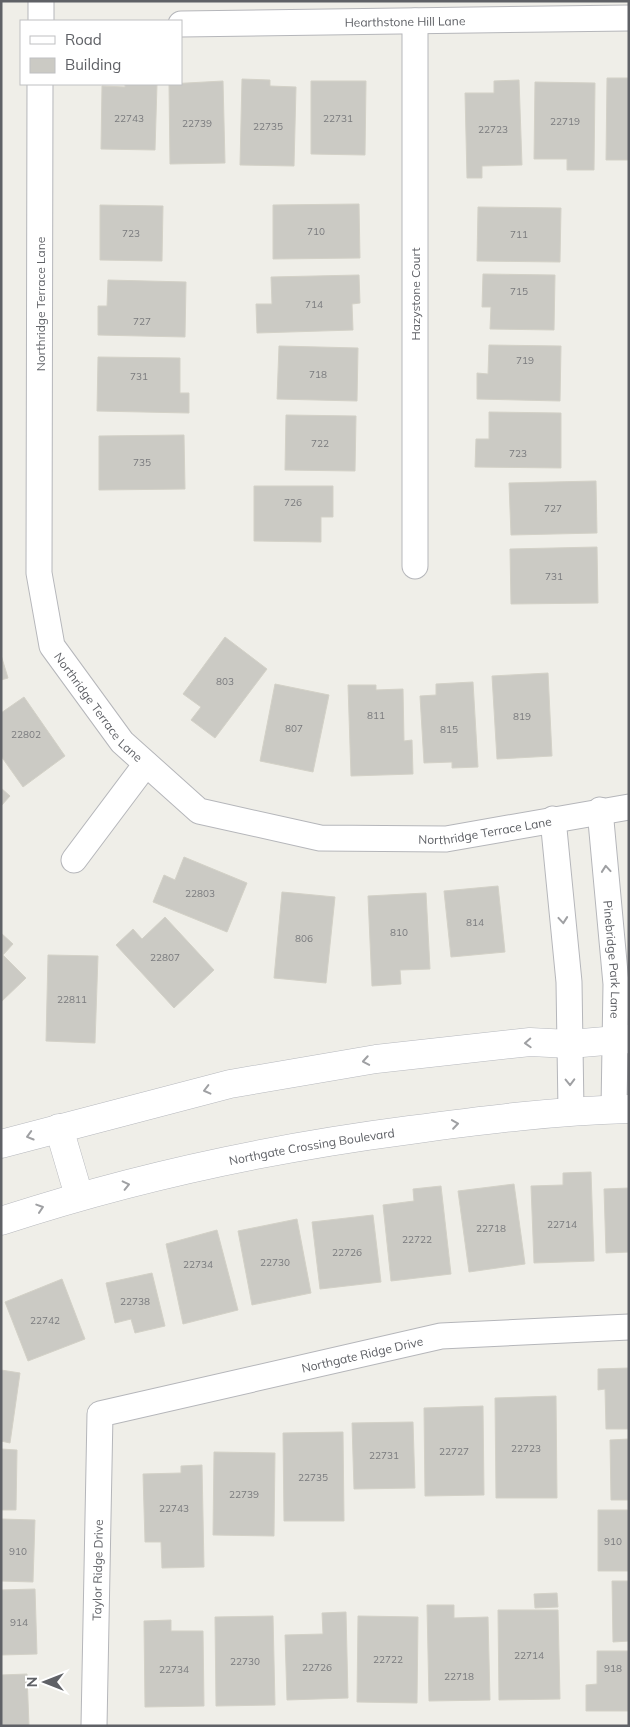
<svg xmlns="http://www.w3.org/2000/svg" width="630" height="1727" font-family="Mulish,sans-serif">
  <style>
    .building { fill: #cbcac4; stroke: #d3d1c7 }
    .lines { fill: none; stroke-linecap: round; stroke-linejoin: round }
    .street-casing { stroke: #b5b6ba; stroke-width: 27 }
    .secondary-casing { stroke: #b6b8bd; stroke-width: 29 }
    .street { stroke: #fff; stroke-width: 25 }
    .secondary { stroke: #fff; stroke-width: 28 }
    .oneway { stroke: #9fa0a3 }
    .labels { text-anchor: middle; dominant-baseline: central; stroke-width: 4; stroke-linejoin: round; paint-order: stroke }
    .number-label { font-size: 10px; fill: #7a7b7e }
    .street-label { font-size: 12px; fill: #5f6166; stroke: #fff }
  </style>
  <rect width="100%" height="100%" fill="#efeee8"/>
  <path class="building" d="M607 78H629V160H606Z
    M242 79 270 80V86L296 87 294 166 240 165Z
    M519 80 522 165 482 166V178H467L465 93H494V81Z
    M223 81 225 163 170 164 169 84Z
    M311 81H366L365 155 311 154Z
    M535 82 595 83 594 170H567V159H534Z
    M125 84H157L155 150 101 149 102 86 125 87Z
    M359 204 360 258 273 259V205Z
    M100 205 163 206 162 261 100 260Z
    M478 207 561 208 560 262 477 261Z
    M483 274 555 275 554 330 490 329 491 307H482Z
    M359 275 360 303 352 304 353 330 257 333 256 304H272L271 277Z
    M108 280 186 282 185 337 98 335V306H107Z
    M489 345 561 346 560 401 477 399V373L488 374Z
    M279 346 358 348 357 401 277 399Z
    M98 357 180 358V393H189V413L97 411Z
    M489 412 561 413V468L475 467 476 439H489Z
    M286 415 356 416 355 471 285 470Z
    M184 435 185 489 99 490V436Z
    M596 481 597 533 511 535 509 483Z
    M254 486H333V517H321V542L254 541Z
    M597 547 598 603 511 604 510 549Z
    M225 637 267 669 215 738 191 720 201 707 183 694Z
    M1 655 8 678 1 680Z
    M548 673 552 756 497 759 492 676Z
    M473 682 478 767 452 768V762L424 763 420 696 436 695V684Z
    M275 684 329 695 313 772 260 761Z
    M348 685H376V690L403 689 404 741 412 740 413 774 351 776Z
    M24 697 65 756 23 787 1 756V713Z
    M1 788 10 796 1 806Z
    M184 857 247 883 227 932 153 902 164 875 175 880Z
    M498 886 505 952 451 957 444 891Z
    M282 892 335 897 326 983 274 978Z
    M426 893 430 969 400 970 401 984 372 986 368 896Z
    M165 917 214 970 174 1008 116 945 133 929 142 939Z
    M1 933 13 944 3 955 26 978 1 1002Z
    M48 955 98 956 95 1043 46 1041Z
    M591 1172 594 1261 534 1263 531 1186 563 1185V1173Z
    M514 1184 525 1264 469 1272 458 1191Z
    M441 1186 451 1274 391 1281 383 1205 414 1201 413 1189Z
    M629 1188V1252L606 1253 604 1189Z
    M373 1215 381 1282 320 1289 312 1222Z
    M297 1219 311 1293 252 1305 238 1231Z
    M217 1230 238 1310 183 1324 166 1244Z
    M152 1273 165 1326 135 1333 131 1319 115 1323 106 1283Z
    M62 1279 85 1339 28 1361 5 1302Z
    M629 1368V1429H606L605 1389 598 1390V1369Z
    M1 1370 20 1373 10 1443 1 1441Z
    M556 1396 557 1498H496L495 1398Z
    M483 1406 484 1495 425 1496 424 1408Z
    M413 1422 415 1488 354 1489 352 1423Z
    M343 1432 344 1521H284L283 1433Z
    M629 1439V1500H611L610 1440Z
    M1 1449 17 1450 16 1510H1Z
    M214 1452 275 1453 274 1536 213 1535Z
    M202 1465 204 1567 162 1568 161 1542H145L143 1474 181 1473V1466Z
    M598 1510H629V1571H598Z
    M1 1519 35 1520 33 1582 1 1581Z
    M612 1581H629V1641L613 1642Z
    M35 1589 37 1654 1 1655V1590Z
    M557 1593 558 1607 535 1608 534 1594Z
    M427 1605H454V1618L488 1617 490 1700 429 1701Z
    M498 1610H558L560 1699 499 1700Z
    M346 1612 348 1698 287 1700 285 1635 323 1634 322 1613Z
    M273 1616 275 1705 216 1706 215 1617Z
    M358 1616 418 1617 417 1703 357 1702Z
    M171 1620V1631H203L204 1706 145 1707 144 1621Z
    M597 1651H629V1711H586V1685L597 1684Z
    M27 1674 29 1726H1V1675Z"/>
  <g class="lines">
    <g class="street-casing">
      <g id="street">
        <path d="M41 21V1"/>
        <path id="s1" d="M181 24 629 18"/>
        <path id="s2" d="M40 84 39 573 52 646 122 742 199 811 320 838 446 839 629 807"/>
        <path d="M415 566V21"/>
        <path id="s3" d="M600 810 616 984 614 1109"/>
        <path d="M553 819 569 982 571 1110"/>
        <path d="M74 860 146 764"/>
        <path id="s4" d="M94 1726 100 1414 441 1336 629 1327"/>
      </g>
    </g>
    <g class="secondary-casing">
      <g id="secondary">
        <path d="M59 1128 79 1196"/>
        <path d="M1 1144 230 1084 376 1059 530 1042 570 1044 629 1039"/>
        <path id="s5" d="M1 1221C135 1177 271 1148 410 1130 483 1120 555 1111 629 1109"/>
      </g>
    </g>
    <use href="#street" class="street"/>
    <use href="#secondary" class="secondary"/>
  </g>
  <defs><path id="oneway-chevron" d="M-2-3.5L2.5 0L-2 3.5" fill="none" stroke-width="1.6" stroke-linecap="round" stroke-linejoin="round" transform="scale(1.25)"/></defs>
  <g class="oneway">
    <use href="#oneway-chevron" transform="translate(606 869) rotate(-95)"/>
    <use href="#oneway-chevron" transform="translate(563 920) rotate(85)"/>
    <use href="#oneway-chevron" transform="translate(528 1043) rotate(177)"/>
    <use href="#oneway-chevron" transform="translate(366 1061) rotate(170)"/>
    <use href="#oneway-chevron" transform="translate(570 1082) rotate(89)"/>
    <use href="#oneway-chevron" transform="translate(207 1090) rotate(166)"/>
    <use href="#oneway-chevron" transform="translate(455 1124) rotate(-8)"/>
    <use href="#oneway-chevron" transform="translate(30 1136) rotate(164)"/>
    <use href="#oneway-chevron" transform="translate(126 1185) rotate(-13)"/>
    <use href="#oneway-chevron" transform="translate(40 1208) rotate(-18)"/>
  </g>
  <g class="labels">
    <g class="number-label">
      <text x="129" y="118">22743</text>
      <text x="338" y="118">22731</text>
      <text x="565" y="121">22719</text>
      <text x="197" y="123">22739</text>
      <text x="268" y="126">22735</text>
      <text x="493" y="129">22723</text>
      <text x="316" y="231">710</text>
      <text x="131" y="233">723</text>
      <text x="519" y="234">711</text>
      <text x="519" y="291">715</text>
      <text x="314" y="304">714</text>
      <text x="142" y="321">727</text>
      <text x="525" y="360">719</text>
      <text x="318" y="374">718</text>
      <text x="139" y="376">731</text>
      <text x="320" y="443">722</text>
      <text x="518" y="453">723</text>
      <text x="142" y="462">735</text>
      <text x="293" y="502">726</text>
      <text x="553" y="508">727</text>
      <text x="554" y="576">731</text>
      <text x="225" y="681">803</text>
      <text x="376" y="715">811</text>
      <text x="522" y="716">819</text>
      <text x="294" y="728">807</text>
      <text x="449" y="729">815</text>
      <text x="26" y="734">22802</text>
      <text x="200" y="893">22803</text>
      <text x="475" y="922">814</text>
      <text x="399" y="932">810</text>
      <text x="304" y="938">806</text>
      <text x="165" y="957">22807</text>
      <text x="72" y="999">22811</text>
      <text x="562" y="1224">22714</text>
      <text x="491" y="1228">22718</text>
      <text x="417" y="1239">22722</text>
      <text x="347" y="1252">22726</text>
      <text x="275" y="1262">22730</text>
      <text x="198" y="1264">22734</text>
      <text x="135" y="1301">22738</text>
      <text x="45" y="1320">22742</text>
      <text x="526" y="1448">22723</text>
      <text x="454" y="1451">22727</text>
      <text x="384" y="1455">22731</text>
      <text x="313" y="1477">22735</text>
      <text x="244" y="1494">22739</text>
      <text x="174" y="1508">22743</text>
      <text x="613" y="1541">910</text>
      <text x="18" y="1551">910</text>
      <text x="19" y="1622">914</text>
      <text x="529" y="1655">22714</text>
      <text x="388" y="1659">22722</text>
      <text x="245" y="1661">22730</text>
      <text x="317" y="1667">22726</text>
      <text x="613" y="1668">918</text>
      <text x="174" y="1669">22734</text>
      <text x="459" y="1676">22718</text>
    </g>
    <g class="street-label">
      <text stroke="none"><textPath href="#s1" startOffset="224">Hearthstone Hill Lane</textPath></text>
      <text transform="translate(415 294) rotate(-90)">Hazystone Court</text>
      <text transform="translate(40 304) rotate(-90)">Northridge Terrace Lane</text>
      <text stroke="none"><textPath href="#s2" startOffset="640">Northridge Terrace Lane</textPath></text>
      <text stroke="none"><textPath href="#s2" startOffset="1075">Northridge Terrace Lane</textPath></text>
      <text stroke="none"><textPath href="#s3" startOffset="150">Pinebridge Park Lane</textPath></text>
      <text stroke="none"><textPath href="#s5" startOffset="320">Northgate Crossing Boulevard</textPath></text>
      <text stroke="none"><textPath href="#s4" startOffset="581">Northgate Ridge Drive</textPath></text>
      <text stroke="none"><textPath href="#s4" startOffset="156">Taylor Ridge Drive</textPath></text>
    </g>
  </g>
  <rect width="630" height="1727" fill="none" stroke="#5f6166" stroke-width="5"/>
  <rect x="20" y="20" width="162" height="65" fill="#ffffff" stroke="#bfc0c2"/>
  <rect x="30" y="36" width="25" height="8" fill="#ffffff" stroke="#bfc0c2"/>
  <text x="65" y="45" font-size="15" fill="#5f6166">Road</text>
  <rect x="30" y="58" width="25" height="15" fill="#cbcac4" stroke="#bfc0c2"/>
  <text x="65" y="70" font-size="15" fill="#5f6166">Building</text>
  <g transform="translate(45 1682) rotate(270)" stroke="#ffffff" stroke-width="4" paint-order="stroke">
  <path d="M0-4L9 19L0 12L-9 19Z" fill="#5f6166"/>
  <text y="-8" font-size="14" font-weight="bold" text-anchor="middle" fill="#5f6166">N</text>
  </g>
</svg>
